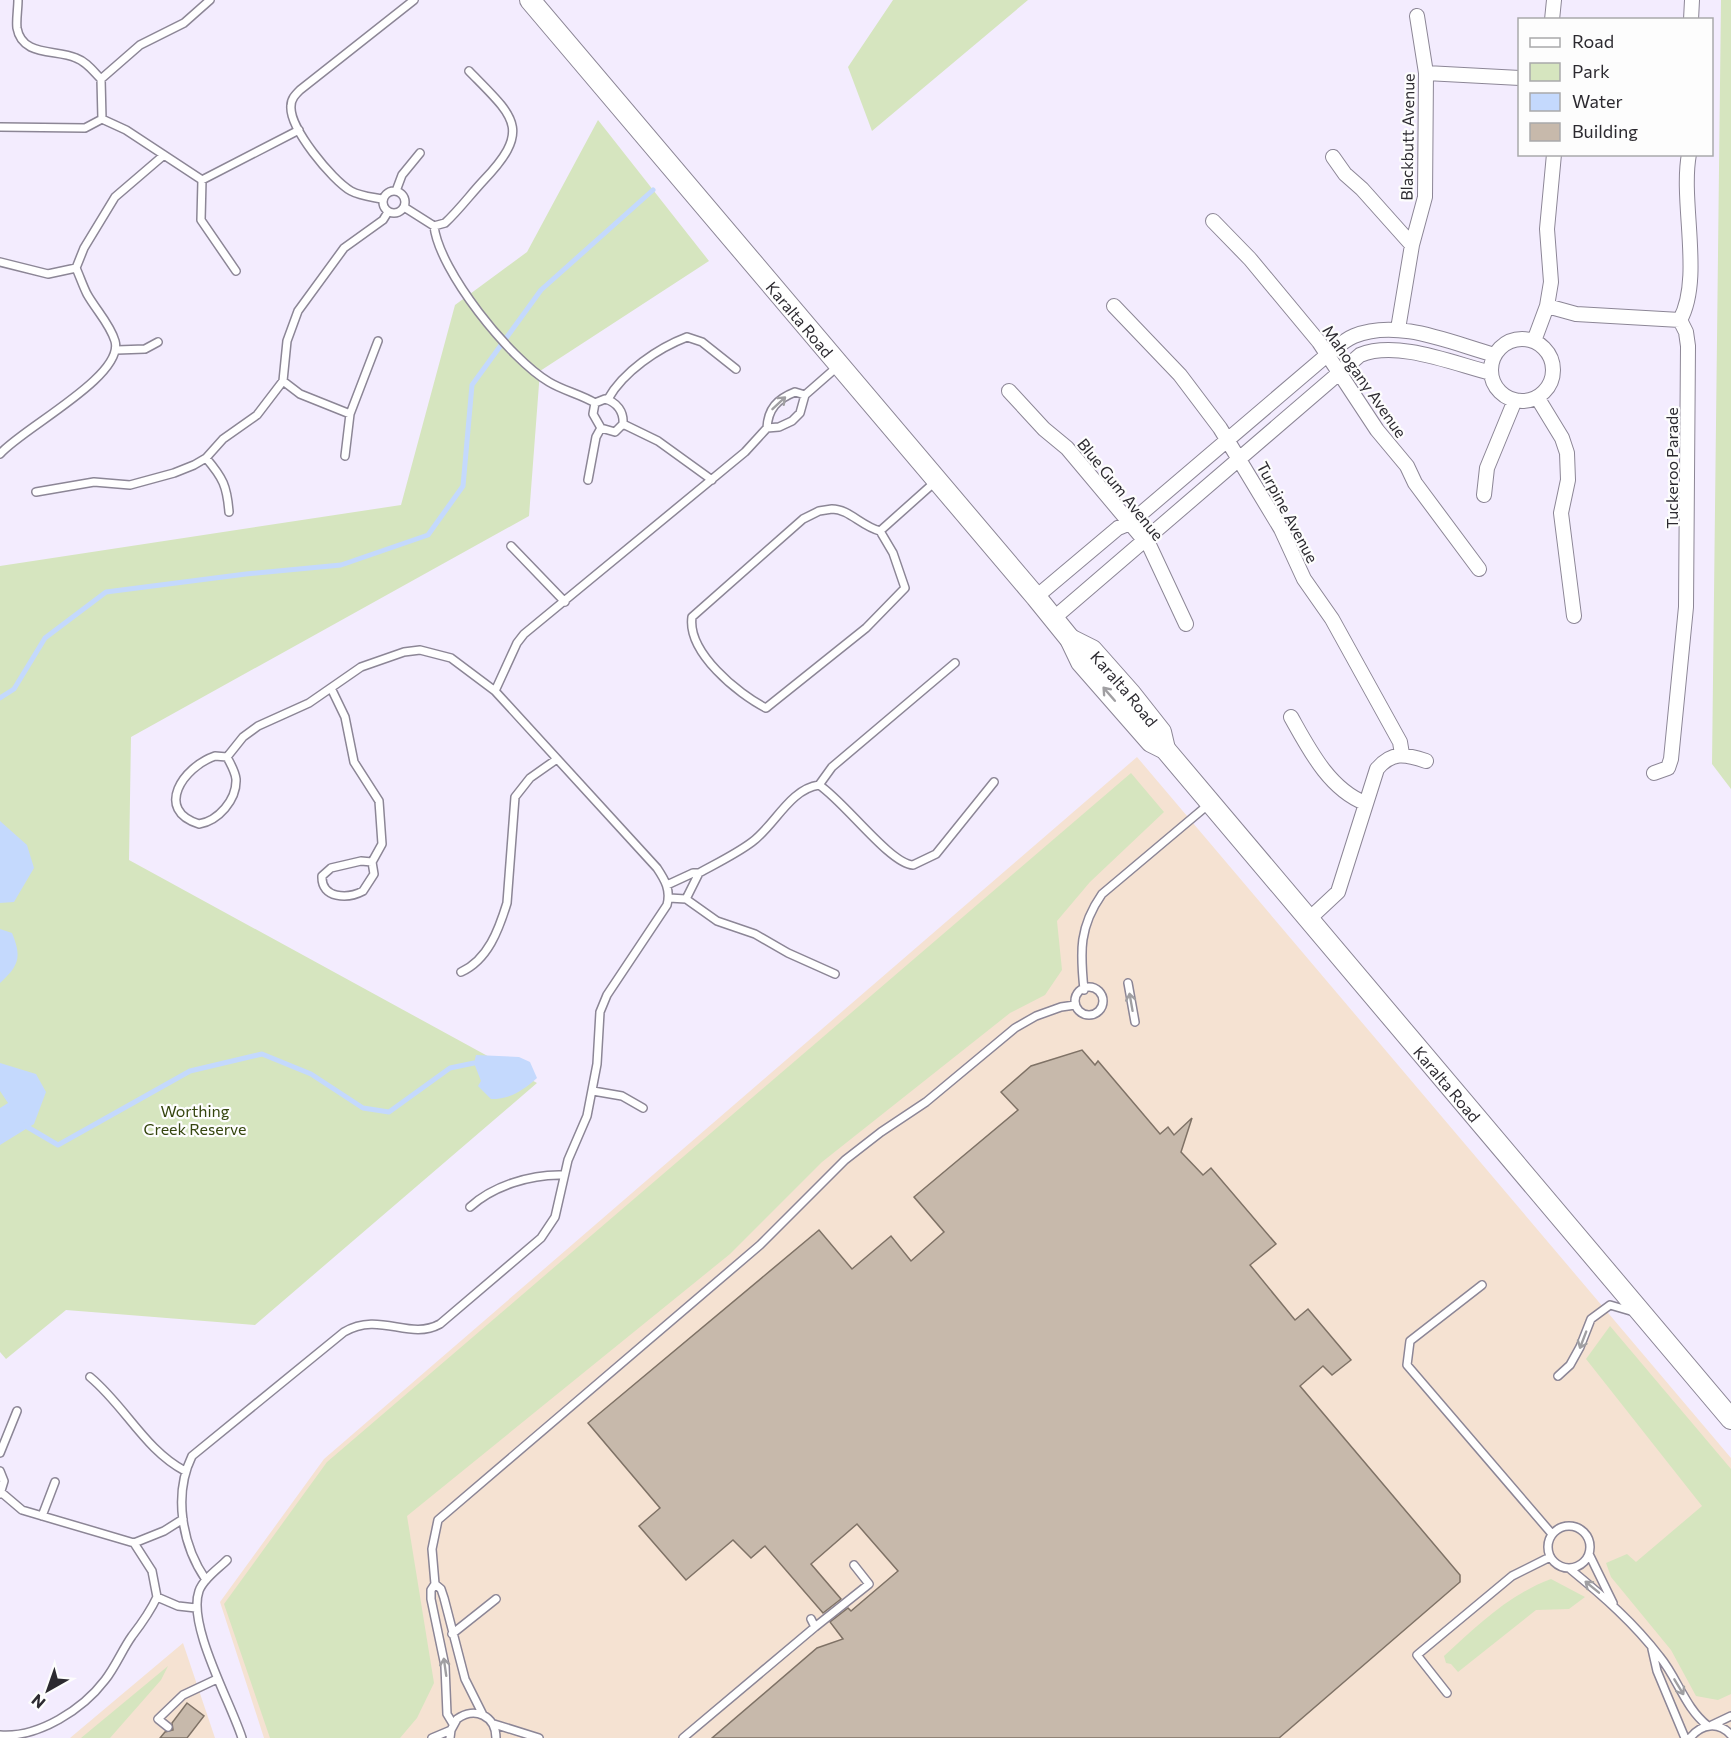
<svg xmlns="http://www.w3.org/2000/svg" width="1731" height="1738" font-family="Commissioner,sans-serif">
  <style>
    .commercial { fill: #f5e2d2 }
    .green { fill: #d6e5bf }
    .water { fill: #c4d9fd }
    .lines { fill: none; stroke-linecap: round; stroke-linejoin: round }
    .stream { stroke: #c4d9fd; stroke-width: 5 }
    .building { fill: #c7b9ab; stroke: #7f7266; stroke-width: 1.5 }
    .lane-casing { stroke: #8c8696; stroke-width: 10 }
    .street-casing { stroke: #8c8696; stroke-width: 16 }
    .secondary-casing { stroke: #8c8696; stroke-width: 22 }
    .lane { stroke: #fff; stroke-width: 7 }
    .street { stroke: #fff; stroke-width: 14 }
    .secondary { stroke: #fff; stroke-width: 20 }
    .oneway { stroke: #a09fa2 }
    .labels { text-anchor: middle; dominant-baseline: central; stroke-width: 4.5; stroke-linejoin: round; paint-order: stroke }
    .street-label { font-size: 16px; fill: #2c2a30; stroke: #fdfdfd }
    .park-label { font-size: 16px; fill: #35450e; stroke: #fdfdfd }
  </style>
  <rect width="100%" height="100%" fill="#f3ecfe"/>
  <path class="commercial" d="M1137 757 1731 1458V1738H264L220 1602 324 1459Z
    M183 1643 215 1738H70Z"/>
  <path class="green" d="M893 0H1028L872 131 848 67Z
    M1721 0H1731V789L1712 764Z
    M598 120 709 261 540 371 529 516 131 737 129 860 537 1083 255 1325 66 1310 6 1359 0 1352V566L401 505 455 305 527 252Z
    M1131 773 1164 812 1090 882 1057 921 1062 970 1045 995 1010 1013 822 1162 730 1254 407 1516 434 1683 417 1718 400 1738H270L224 1604 327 1462Z
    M1610 1326 1731 1469V1694L1718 1700 1696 1696 1671 1650 1611 1577 1606 1563 1627 1554 1636 1562 1702 1506 1586 1359Z
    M1551 1579 1585 1597 1569 1609 1536 1610 1458 1672 1451 1664 1446 1663 1444 1656C1477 1626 1508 1595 1551 1579Z
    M168 1666 161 1680 110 1738H81Z"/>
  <path class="water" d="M0 821 27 845 34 868 14 902 0 903Z
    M0 929 12 933C22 957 19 966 0 983Z
    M476 1055 519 1057 530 1062 537 1078C522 1091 511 1099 491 1099L478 1086 481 1081 474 1063Z
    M0 1063 36 1074 46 1092 34 1124 0 1145V1108L8 1103 0 1091Z"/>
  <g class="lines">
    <path class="stream" d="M0 698 14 689 45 638 106 592 246 574 341 565 428 535 463 486 472 385 541 290 653 190
      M24 1125 58 1145 190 1071 262 1054 311 1074 363 1108 389 1112 450 1068 474 1063"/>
  </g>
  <path class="building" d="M1082 1050 1095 1065 1098 1061 1160 1134 1168 1127 1174 1135 1192 1118 1181 1152 1203 1175 1211 1168 1276 1244 1250 1265 1295 1320 1308 1309 1351 1360 1332 1375 1323 1366 1300 1386 1460 1575V1582L1279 1738H712L817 1648 843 1639 830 1622 848 1608 851 1611 898 1571 857 1524 811 1564 841 1599 823 1613 765 1546 751 1558 733 1540 686 1580 639 1526 660 1508 588 1423 819 1230 852 1269 891 1236 911 1261 944 1232 914 1197 1018 1110 1001 1092 1031 1066Z
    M187 1703 204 1716 187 1738H160L165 1732 173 1730 172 1723Z"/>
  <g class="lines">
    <g class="lane-casing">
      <path id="lane" d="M18 0C18 9 16 20 17 28 22 57 56 49 76 58 87 62 93 71 101 79L102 119 126 130 202 180
        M101 79 140 45 184 23 210 0
        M0 127 85 128 102 119
        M202 180 299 130
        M202 180 201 220 236 271
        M383 202a11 11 0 1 1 22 0a11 11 0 1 1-22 0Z
        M396 191 402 175 420 153
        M382 199C372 197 360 196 351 191 332 180 289 128 291 106 291 99 295 95 300 90L414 0
        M404 207 434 226 445 223C459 210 470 195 483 181 533 129 514 117 469 71
        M434 226C439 271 510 359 549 382 564 391 580 394 595 403
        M0 262 48 274 76 268 84 248 115 197 164 155
        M117 350 145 349 158 342
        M283 381 287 341 298 311 344 248 383 220 388 212
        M605 399C617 402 624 412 623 424L615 432 601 428 593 414 595 403Z
        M608 399C623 372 658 348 687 337L702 342 736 369
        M623 424 658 441 712 480
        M767 428 779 427 792 421 800 413 805 395 837 367
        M0 454C21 429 125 376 115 341 110 324 96 310 87 294 83 286 80 277 76 268
        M345 456 350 414 378 341
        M206 458C223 478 227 486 229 512
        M588 480 596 437 601 428
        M36 492 94 482 130 485 174 473 194 465 206 458 223 439 257 415 283 381 300 394 350 414
        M832 509C849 509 861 526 880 531L893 553 905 588 866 628 766 708C738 694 687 652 692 617L803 519 819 511Z
        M880 531 936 481
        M511 546 565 602
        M331 688 345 717 354 762 379 801 382 844 372 862
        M495 691 517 643 524 634 745 452 767 428C768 409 777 399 795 392L805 395
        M215 756 227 757C231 765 235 771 236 779 237 800 218 821 199 824 154 810 183 767 215 756Z
        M819 785 832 767 955 663
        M361 861 372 862 374 874 363 891C348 899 321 899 322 876L331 868Z
        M667 885 693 873H699C717 863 736 854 752 842 775 825 790 789 819 785 844 801 890 864 913 865L936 854 994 782
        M669 898 686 899 717 921 755 934 788 953 835 974
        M686 899 699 873
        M461 972C488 960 499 929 507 903L515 797 530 778 557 759
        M1128 983 1135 1022
        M1075 1001a14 14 0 1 1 28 0a14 14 0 1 1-28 0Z
        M1084 990C1080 951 1079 927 1102 894L1209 804
        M593 1091 622 1096 643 1108
        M470 1207C493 1186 531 1174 563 1175
        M1482 1285 1410 1341 1407 1365 1552 1534
        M1558 1376 1570 1365 1580 1347 1591 1319 1610 1305 1634 1312
        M90 1377C125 1406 145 1450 185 1471
        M0 1453 17 1411
        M0 1471 4 1481 0 1494
        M2 1493 22 1510 134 1543 152 1571 157 1597 178 1606 196 1608
        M42 1516 55 1482
        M1548 1547a21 21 0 1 1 42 0a21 21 0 1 1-42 0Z
        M134 1543 164 1531 183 1519
        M1589 1554 1613 1603
        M227 1560C218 1569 203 1579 199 1591 187 1625 231 1703 242 1738
        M1570 1569C1603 1596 1634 1623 1660 1657 1678 1679 1685 1708 1708 1726
        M206 1580C182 1545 173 1495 192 1456L344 1332C380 1311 409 1341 440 1324L541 1238 555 1217 568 1160 587 1116 597 1064 600 1012 607 995 667 905C671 890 665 880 657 868L495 691 451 658 420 650 404 652 361 667 309 703 258 726 243 737 227 757
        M435 1584 441 1589 444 1598 465 1679 483 1715
        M815 1627 869 1584 854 1565
        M452 1634 496 1599
        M1652 1649 1657 1671 1685 1738
        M1447 1693 1417 1655 1512 1576 1550 1557
        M453 1724 447 1714 445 1666 431 1599V1590L435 1584 432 1549 438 1520 760 1245 845 1160 881 1132 926 1102 1015 1028 1036 1016 1061 1007 1075 1005
        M494 1724 539 1738
        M1712 1725 1731 1716
        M168 1727 158 1719 183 1695 217 1679
        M0 1735C39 1738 83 1709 105 1680 116 1666 122 1650 132 1636 142 1623 150 1612 157 1597
        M432 1738 451 1730
        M450 1738 451 1730 457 1719C475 1706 496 1716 496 1738
        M683 1738 815 1627 811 1619
        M1690 1738C1701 1724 1718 1721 1731 1735"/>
    </g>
    <g class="street-casing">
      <path id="street" d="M1552 20 1554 0
        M1691 20 1692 0
        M1426 73 1520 78
        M1333 157 1345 174 1362 189 1412 245
        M1213 221 1250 259 1319 342 1377 430 1407 466 1415 483 1479 569
        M1114 306 1180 375 1220 428 1281 529 1304 579 1332 619 1400 742 1402 754
        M1547 306 1576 314 1680 320
        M1398 329 1412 245 1425 197 1426 73 1417 16
        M1491 370a31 31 0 1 1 62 0a31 31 0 1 1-62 0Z
        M1534 341 1547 306 1551 282 1547 229 1554 154
        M1009 391 1044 429 1067 448 1150 547 1186 624
        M1537 397 1562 438 1567 453 1568 480 1561 513 1574 616
        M1484 495 1487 468 1515 400
        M1036 597 1118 528 1130 523 1327 355C1335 349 1344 340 1354 336 1398 318 1451 343 1495 355
        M1054 618 1360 355C1397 340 1452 363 1491 373
        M1291 717C1309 749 1329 789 1365 803
        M1654 773 1668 768 1671 759 1686 607 1688 346 1686 332 1680 320C1703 278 1680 202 1689 154
        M1308 920 1338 892 1377 769C1392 751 1405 754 1426 761"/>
    </g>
    <g class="secondary-casing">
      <g id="secondary">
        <path id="s1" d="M530 0 1036 597 1070 639 1081 662 1151 742 1165 749 1731 1419"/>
        <path id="s2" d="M1070 639 1092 650 1131 694 1161 732 1165 749"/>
      </g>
    </g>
    <use href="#lane" class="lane"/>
    <use href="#street" class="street"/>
    <use href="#secondary" class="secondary"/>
  </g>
  <defs><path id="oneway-shaft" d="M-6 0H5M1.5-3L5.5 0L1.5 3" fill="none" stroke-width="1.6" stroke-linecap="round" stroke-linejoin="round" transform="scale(1.5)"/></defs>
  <g class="oneway">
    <use href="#oneway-shaft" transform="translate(779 403) rotate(-43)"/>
    <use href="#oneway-shaft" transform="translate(1109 694) rotate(-131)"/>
    <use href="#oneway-shaft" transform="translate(1131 1002) rotate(-100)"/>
    <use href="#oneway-shaft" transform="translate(1583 1340) rotate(111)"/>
    <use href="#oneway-shaft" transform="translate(1592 1587) rotate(-141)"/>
    <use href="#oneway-shaft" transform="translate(445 1667) rotate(-98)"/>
    <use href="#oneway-shaft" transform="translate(1679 1687) rotate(59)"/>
  </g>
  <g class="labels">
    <g class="street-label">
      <text transform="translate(1407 137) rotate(-89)">Blackbutt Avenue</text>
      <text stroke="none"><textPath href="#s1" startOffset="418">Karalta Road</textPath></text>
      <text transform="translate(1365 381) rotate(55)">Mahogany Avenue</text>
      <text transform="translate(1671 468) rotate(-90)">Tuckeroo Parade</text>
      <text transform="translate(1121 489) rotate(51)">Blue Gum Avenue</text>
      <text transform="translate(1288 512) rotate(62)">Turpine Avenue</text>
      <text stroke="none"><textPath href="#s2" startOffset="75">Karalta Road</textPath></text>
      <text stroke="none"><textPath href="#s1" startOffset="1422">Karalta Road</textPath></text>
    </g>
    <g class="park-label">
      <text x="195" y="1110">Worthing<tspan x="195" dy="18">Creek Reserve</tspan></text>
    </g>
  </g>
  <rect x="1518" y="18" width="195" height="138" fill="#fdfdfd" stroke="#a9a9ab" stroke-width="1.5"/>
  <rect x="1530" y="38" width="30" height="9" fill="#ffffff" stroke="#a9a9ab" stroke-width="1.5"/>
  <text x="1572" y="48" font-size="18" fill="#2c2a30">Road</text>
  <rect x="1530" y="63" width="30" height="18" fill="#d6e5bf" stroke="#a9a9ab" stroke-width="1.5"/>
  <text x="1572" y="78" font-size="18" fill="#2c2a30">Park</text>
  <rect x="1530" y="93" width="30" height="18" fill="#c4d9fd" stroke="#a9a9ab" stroke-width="1.5"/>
  <text x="1572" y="108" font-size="18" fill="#2c2a30">Water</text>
  <rect x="1530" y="123" width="30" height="18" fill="#c7b9ab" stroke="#a9a9ab" stroke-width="1.5"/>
  <text x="1572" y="138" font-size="18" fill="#2c2a30">Building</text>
  <g transform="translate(48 1690) rotate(220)" stroke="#fdfdfd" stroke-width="4.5" paint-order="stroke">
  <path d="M0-4.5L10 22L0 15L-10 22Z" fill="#2c2a30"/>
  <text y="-9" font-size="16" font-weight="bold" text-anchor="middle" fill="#2c2a30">N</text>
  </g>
</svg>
